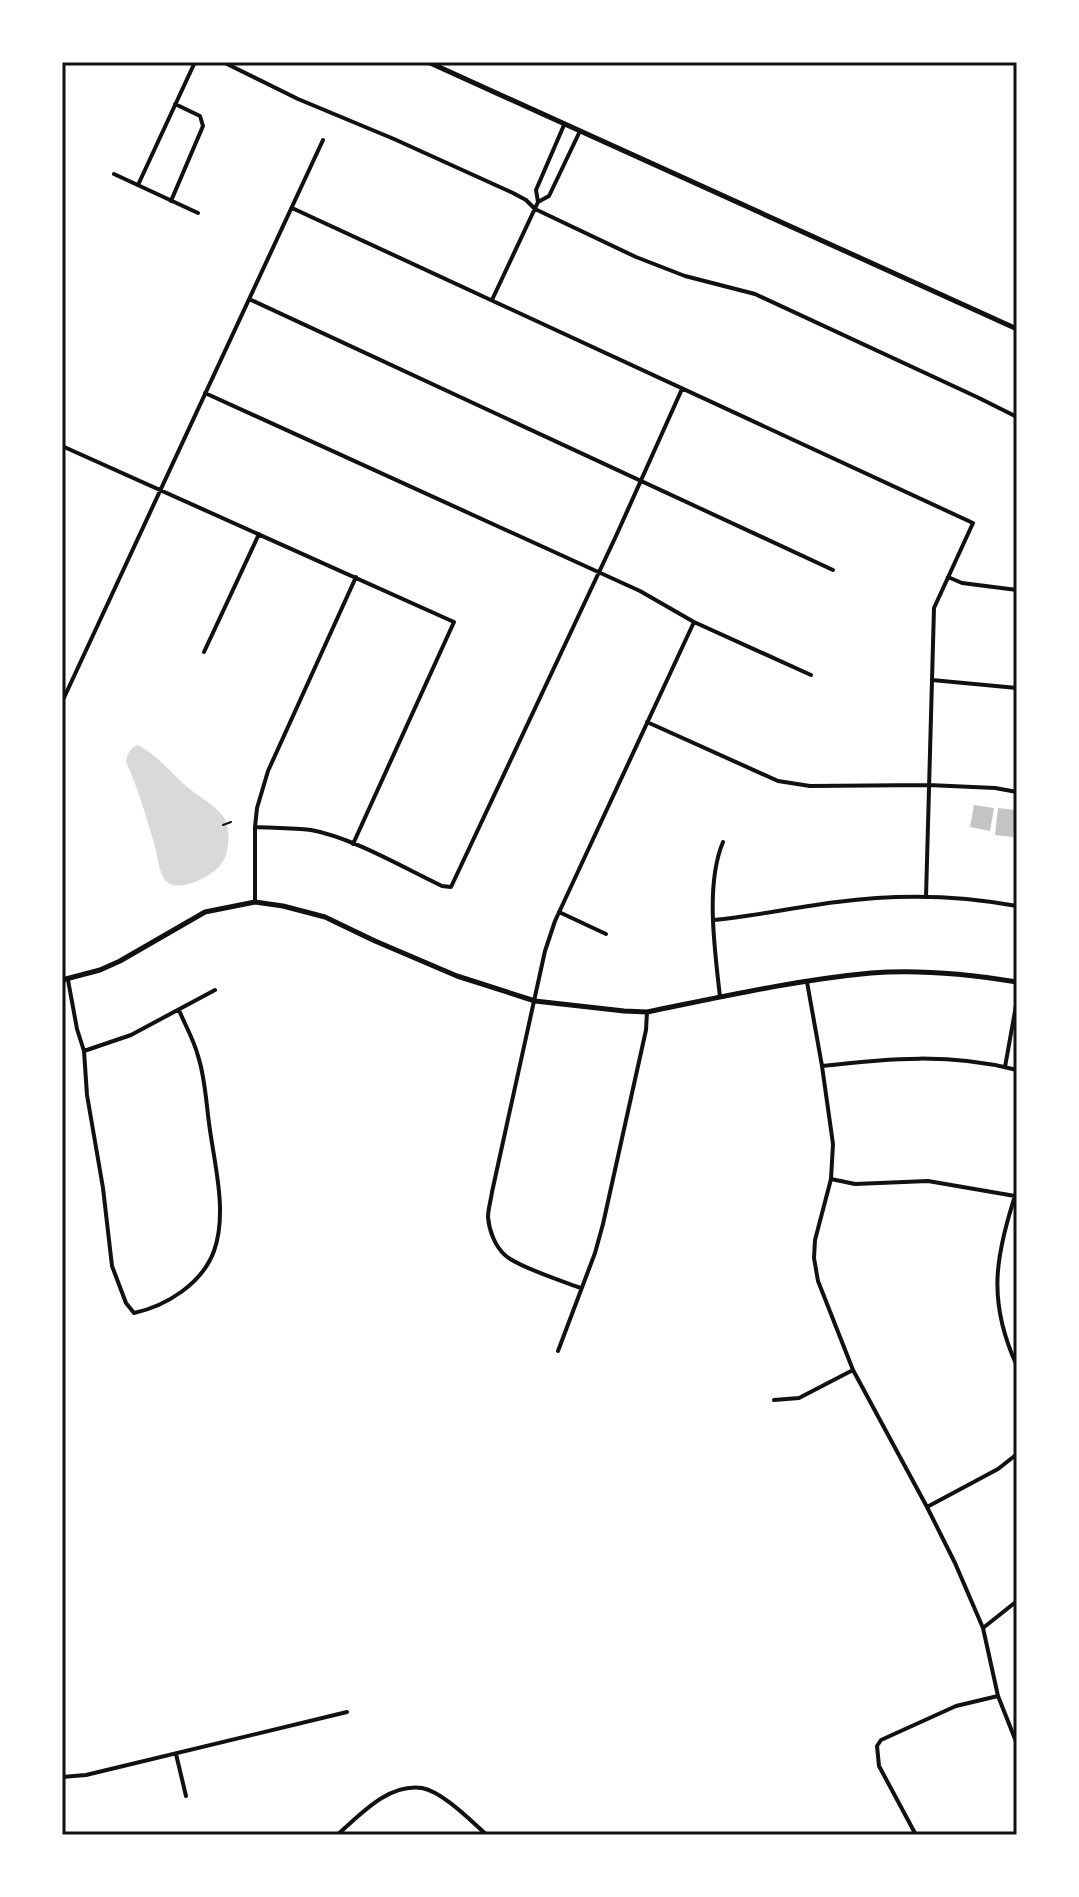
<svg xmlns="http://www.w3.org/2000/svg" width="1079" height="1897" font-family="Overpass,sans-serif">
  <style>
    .water { fill: #d9d9d9 }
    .building { fill: #c4c4c4 }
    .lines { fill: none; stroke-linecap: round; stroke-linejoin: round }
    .path { stroke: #111; stroke-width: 2 }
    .minor { stroke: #111; stroke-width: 4 }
    .tertiary { stroke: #111; stroke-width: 5 }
    .neatline { fill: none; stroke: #111; stroke-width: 3 }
  </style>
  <rect width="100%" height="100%" fill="#fff"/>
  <path class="water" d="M138 745C156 754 170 772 185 785 197 796 213 803 223 816 231 827 230 852 222 863 214 876 175 896 164 879 158 869 158 855 154 843 146 816 138 788 126 762 127 754 130 748 138 745Z"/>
  <path class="building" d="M974 805 994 808 990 831 970 827Z
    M998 808 1016 810 1013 837 995 835Z"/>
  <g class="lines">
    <path class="path" d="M223 825 231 822"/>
    <path class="minor" d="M223 62 298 99 394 139 513 193 526 200 535 209 636 257 685 276 755 294 977 397 1017 417
      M114 174 198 213
      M138 185 195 62
      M171 201 203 126 200 116 175 104
      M538 202 549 196 580 131
      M292 208 973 523 934 608 926 897
      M249 299 833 570
      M492 300 538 202 536 190 564 125
      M205 393 640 591 694 622 811 675
      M62 446 454 622 353 844
      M948 577 962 583 1017 590
      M204 652 259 534
      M932 680 1017 688
      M62 702 323 140
      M647 722 778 781 810 786 928 785 995 788 1017 792
      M255 827C274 828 293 828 311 830 351 837 404 868 442 886L451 887 616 536 682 389
      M255 902V827L257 808 268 771 356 577
      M559 912 606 934
      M714 920C755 916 796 907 837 902 896 894 958 895 1017 906
      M68 980 77 1029 84 1051 87 1095 103 1188 112 1266 126 1303 134 1313
      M807 982 822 1066 833 1144 831 1179 815 1240 814 1258 818 1281 853 1370 927 1507 955 1563 983 1628 998 1696 1017 1744
      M720 997C715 951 705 885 723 842
      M84 1051 131 1035 215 990
      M822 1066C889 1058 951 1053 1017 1070
      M1005 1067 1017 1000
      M831 1179 855 1184 928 1181 1015 1196
      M1017 1190C995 1256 987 1301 1017 1366
      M581 1288C562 1281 521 1268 506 1256 495 1247 489 1230 488 1217 488 1209 491 1200 492 1192L545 951 555 921 694 622
      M134 1313C166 1306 202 1284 214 1251 228 1212 214 1163 209 1123 206 1101 205 1077 198 1056 194 1040 185 1025 179 1010
      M558 1351 595 1253 603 1224 646 1030 647 1012
      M774 1400 799 1398 853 1370
      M927 1507 998 1469 1017 1454
      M983 1628 1017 1601
      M176 1754 186 1796
      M62 1777 86 1775 347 1712
      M337 1835C360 1815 388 1783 422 1788 443 1792 471 1821 487 1835
      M916 1835 879 1766 877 1746 881 1740 956 1706 998 1696"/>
    <path class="tertiary" d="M428 62 1017 329
      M62 980 100 970 120 961 205 912 255 902 283 906 325 917 375 941 457 976 535 1001 624 1011 647 1012C721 997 796 980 871 973 919 969 969 974 1017 982"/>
  </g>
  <rect width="1079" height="1897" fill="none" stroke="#ffffff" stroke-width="128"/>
  <rect x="64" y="64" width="951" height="1769" class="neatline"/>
</svg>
